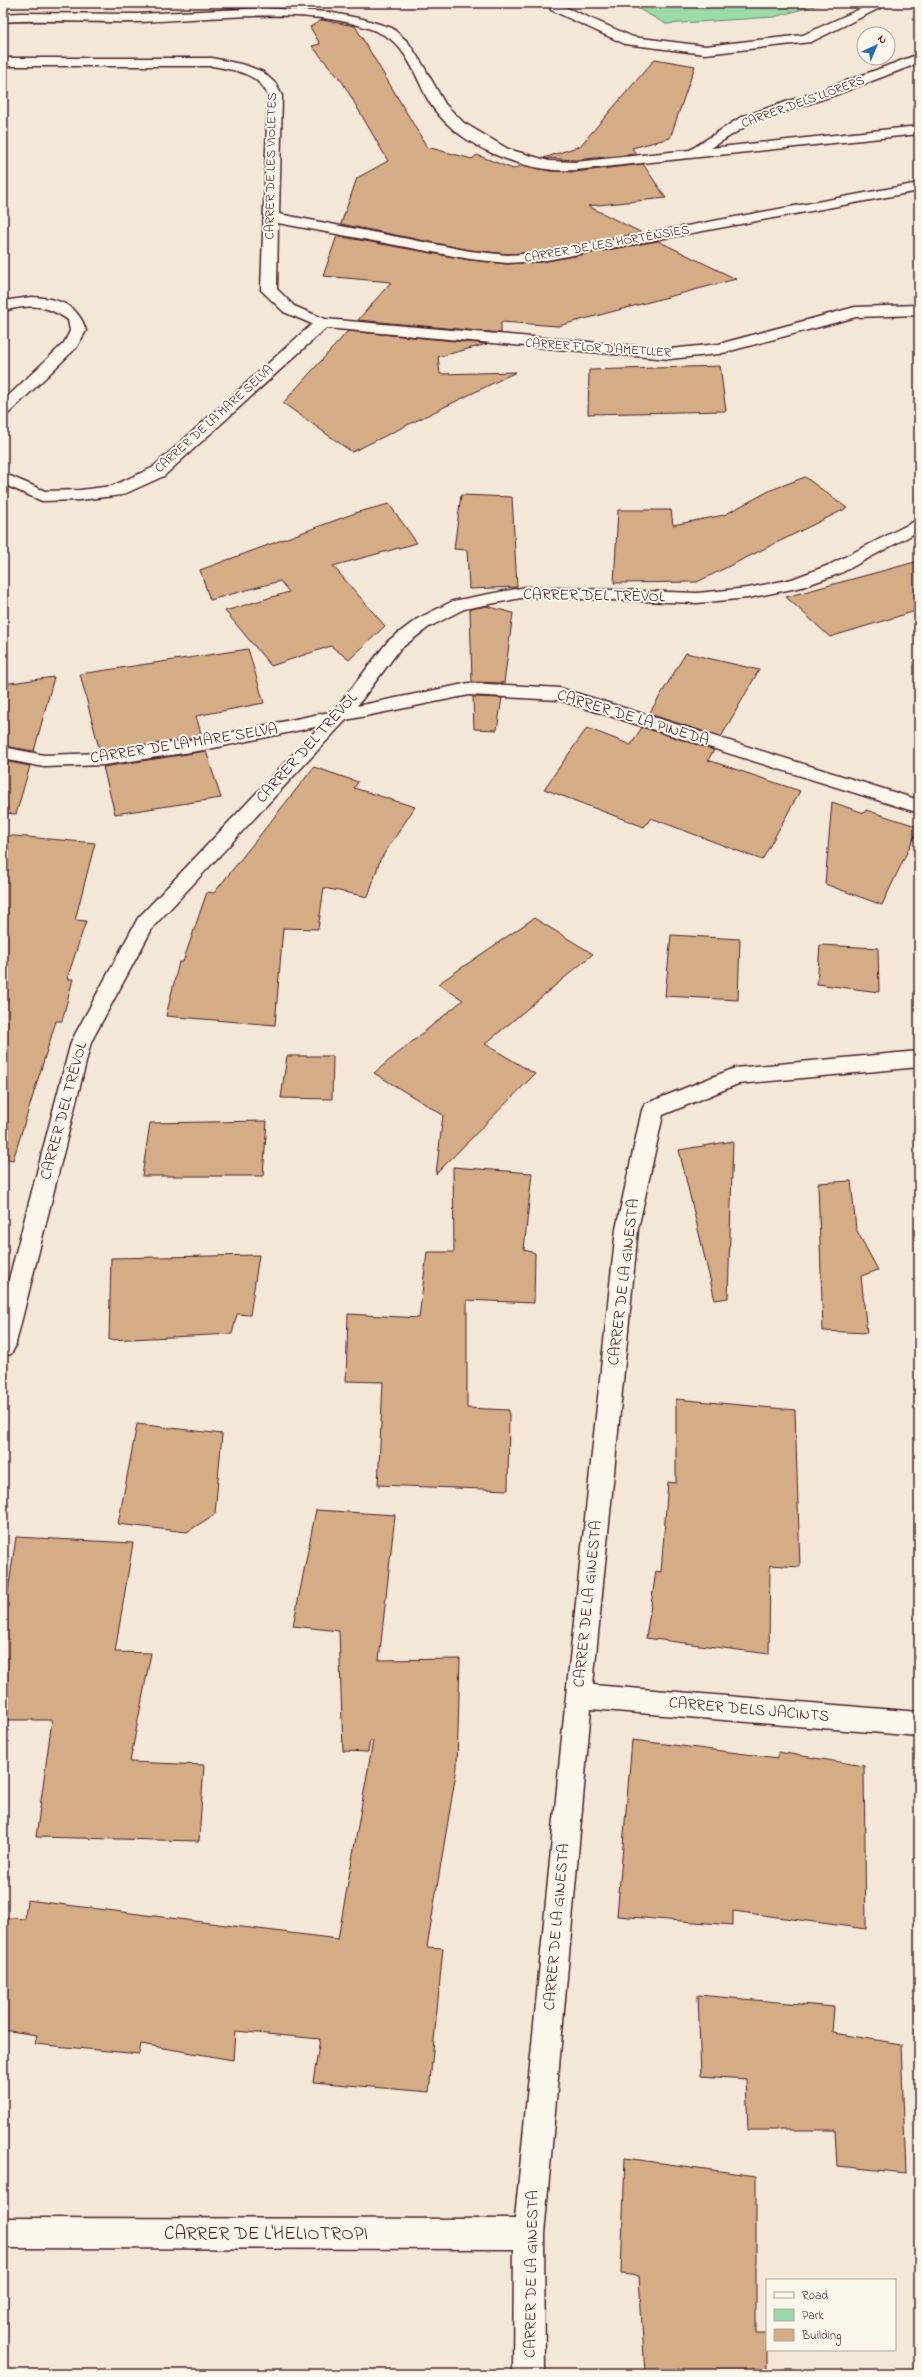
<svg xmlns="http://www.w3.org/2000/svg" width="922" height="2377" font-family="'Indie Flower',sans-serif">
  <style>
    .green { fill: #99dca7; stroke: #727e69 }
    .building { fill: #d4ac85; stroke: #4a1f2b }
    .lines { fill: none; stroke-linecap: round; stroke-linejoin: round }
    .street-casing { stroke: #4a1f2b; stroke-width: 3 }
    .street { fill: #fbf7ec; fill-rule: evenodd }
    .labels { text-anchor: middle; dominant-baseline: central; stroke-width: 4; stroke-linejoin: round; paint-order: stroke }
    .far-street-label { font-size: 13px; fill: #4a1f2b; stroke: #fbf7ec }
    .street-label { font-size: 16px; fill: #4a1f2b; stroke: #fbf7ec }
    .near-street-label { font-size: 19px; fill: #4a1f2b; stroke: #fbf7ec }
  </style>
  <rect width="100%" height="100%" fill="#f3e8d7"/>
  <filter id="ink" filterUnits="userSpaceOnUse"><feTurbulence type="fractalNoise" baseFrequency=".025" numOctaves="2"/><feDisplacementMap in="SourceGraphic" scale="8" xChannelSelector="R" yChannelSelector="G"/><feConvolveMatrix kernelMatrix="1 2 1 2 8 2 1 2 1" color-interpolation-filters="sRGB"/></filter>
  <g filter="url(#ink)">
    <path class="green" d="M628 3H825L774 17 666 24Z"/>
    <path class="building" d="M322 20 355 26 427 147 472 159 477 155 513 169 522 165 550 171 575 172 643 164 666 198 588 206 642 233 541 252 507 254 470 250 341 224 357 178 388 161 343 83 312 46 320 44 310 27Z
      M655 59 695 66 670 138 632 148 636 154 575 160 544 158 580 146Z
      M337 236 470 260 507 264 541 262 658 241 736 279 558 326 501 322V333L358 320 391 282 323 276Z
      M348 331 487 344 438 357 440 374 516 372 352 452 283 403Z
      M720 366 726 411 588 414 589 370Z
      M805 477 847 508 697 582 614 583 618 510H671L673 525 724 515 771 490Z
      M461 495 512 497 517 587 469 589 467 550 454 549Z
      M389 504 417 543 333 566 385 626 349 660 331 646 271 666 225 611 289 592 280 581 210 600 200 570 358 512Z
      M919 561V610L830 637 786 597Z
      M486 606 513 613 504 683 472 682 470 609Z
      M248 649 264 703 196 716 202 737 100 752 80 674Z
      M686 653 759 670 721 737 649 714Z
      M54 677 34 751 3 746V684Z
      M473 697 502 698 497 730 474 729Z
      M642 727 714 750 708 760 800 791 762 860 651 818 644 827 544 789 587 728 631 745Z
      M206 751 221 798 115 814 103 767Z
      M3 761 30 766 16 814 3 813Z
      M314 767 358 782 354 788 415 807 380 860 368 897 324 888 318 929 283 928 275 1025 166 1016 179 962H183L207 892 214 893Z
      M832 802 864 813 866 810 919 827 882 905 825 884Z
      M3 835 95 843 75 920 86 921 67 979H73L62 1021H56L13 1160 3 1158Z
      M534 918 593 954 485 1044 535 1074 436 1174 443 1115 374 1073 463 1000 438 984Z
      M671 935 740 939 738 1000 665 996Z
      M820 945 878 948 879 992 817 984Z
      M287 1056H333L332 1099 281 1098Z
      M267 1121 263 1176H142L150 1123Z
      M733 1141 728 1298 715 1300 679 1150Z
      M453 1167 532 1173 524 1250 535 1253 534 1303 467 1300V1408L509 1410 508 1490 378 1485 383 1382 346 1381 348 1314 419 1318 427 1252H454Z
      M851 1181 856 1229 878 1270 861 1276 867 1333 823 1331 818 1183Z
      M259 1255 250 1315 237 1314 232 1334 109 1340 111 1258Z
      M676 1399 795 1410 800 1567 770 1565 769 1654 646 1638 656 1571 661 1572 668 1482 676 1483Z
      M137 1424 222 1434 215 1514 187 1532 118 1524Z
      M316 1510 395 1515 379 1660 460 1659 457 1767 427 1947 443 1948 429 2092 313 2082 320 2039 235 2031 233 2060 141 2044 139 2054 35 2044 37 2035 3 2030V1917L25 1919 27 1900 338 1939 373 1741H370L368 1752 343 1751 339 1631 293 1626Z
      M16 1537 133 1543 115 1652 151 1653 130 1762 204 1765 199 1841 36 1837 52 1720H3V1626Z
      M632 1740 778 1758V1752L864 1766 866 1929 733 1911V1925L617 1916Z
      M698 1995 834 2007 832 2033 901 2044 906 2173 837 2166 835 2130H748L746 2079 701 2076Z
      M625 2158 756 2176V2334H767V2374H645L639 2276 621 2274Z"/>
    <g class="lines">
      <g class="street-casing">
        <path id="street" d="M556 3 633 37 705 46 803 35 873 3H890L811 42 705 54 625 44 551 10 550 7 551 4Z
          M264 8 328 12 363 19 392 28 408 42 423 65 445 104 464 123 508 149 549 161 575 162 690 150 741 117 825 89 919 54V63L835 95 751 123 711 148 919 126V134L575 170C566 170 556 171 546 169 502 163 449 138 427 98 416 77 406 45 382 34 319 3 207 20 136 22 92 23 48 19 3 22V14L20 13 136 14Z
          M3 58H212L245 65 263 72 276 84 282 96 279 214 470 251 507 255 541 253 919 183V191L541 261 507 263 470 259 278 223 277 289 294 306 325 319 669 349 719 344 855 307 919 305V315L856 317 719 354 669 359 326 328 164 476 122 495 80 500 42 501 3 484V473L45 491 80 490 112 486 152 468 312 324 284 312 261 290 268 96C259 73 235 70 212 66H3Z
          M31 297C57 298 79 304 86 331L76 348 9 413 3 415V401L64 343 70 331 68 320C45 304 30 304 3 311V301Z
          M919 519V531L841 573 802 587 748 598 697 603 526 597 464 609 429 627 400 649 357 706 469 683 560 688 919 800V813L559 700 469 695 346 720 153 927 91 1042 15 1347 11 1354 3 1356V1302L71 1042 138 918 320 726 204 750 104 765 44 767 3 759V747L44 755 104 753 204 738 334 711 388 641 417 619 453 601 526 587 697 593 748 588 792 579 829 565Z
          M919 1051V1067L738 1084 663 1115 638 1229 593 1685 919 1712V1736L591 1709 544 2234 545 2374H513L514 2249 3 2248V2218L515 2219 566 1696 616 1229 642 1110 645 1104 735 1068Z"/>
      </g>
      <use href="#street" class="street"/>
    </g>
  </g>
  <g class="labels">
    <g class="far-street-label">
      <text transform="translate(803 102) rotate(-20)">CARRER DELS LLORERS</text>
      <text transform="translate(271 166) rotate(-89)">CARRER DE LES VIOLETES</text>
      <text transform="translate(607 244) rotate(-10)">CARRER DE LES HORTÈNSIES</text>
      <text transform="translate(598 348) rotate(4)">CARRER FLOR D'AMETLLER</text>
      <text transform="translate(214 419) rotate(-42)">CARRER DE LA MARE SELVA</text>
    </g>
    <g class="street-label">
      <text transform="translate(594 596) rotate(1)">CARRER DEL TRÈVOL</text>
      <text transform="translate(633 718) rotate(17)">CARRER DE LA PINEDA</text>
      <text transform="translate(184 744) rotate(-9)">CARRER DE LA MARE SELVA</text>
      <text transform="translate(307 748) rotate(-48)">CARRER DEL TRÈVOL</text>
      <text transform="translate(64 1111) rotate(-75)">CARRER DEL TRÈVOL</text>
      <text transform="translate(624 1282) rotate(-83)">CARRER DE LA GINESTA</text>
      <text transform="translate(588 1604) rotate(-84)">CARRER DE LA GINESTA</text>
      <text transform="translate(749 1710) rotate(5)">CARRER DELS JACINTS</text>
      <text transform="translate(557 1927) rotate(-85)">CARRER DE LA GINESTA</text>
      <text transform="translate(532 2274) rotate(-89)">CARRER DE LA GINESTA</text>
    </g>
    <g class="near-street-label">
      <text x="266" y="2234">CARRER DE L'HELIOTROPI</text>
    </g>
  </g>
  <rect width="922" height="2377" fill="none" stroke="#fbf7ec" stroke-width="16"/>
  <rect x="8" y="8" width="906" height="2361" fill="none" stroke="#4a1f2b" stroke-width="1.5" filter="url(#ink)"/>
  <rect x="766" y="2279" width="130" height="72" fill="#fbf7ec" stroke="#b4a19f"/>
  <rect x="774" y="2292" width="20" height="6" fill="#fbf7ec" stroke="#b4a19f"/>
  <text x="802" y="2299" font-size="12" fill="#4a1f2b">Road</text>
  <rect x="774" y="2309" width="20" height="12" fill="#99dca7" stroke="#b4a19f"/>
  <text x="802" y="2319" font-size="12" fill="#4a1f2b">Park</text>
  <rect x="774" y="2329" width="20" height="12" fill="#d4ac85" stroke="#b4a19f"/>
  <text x="802" y="2339" font-size="12" fill="#4a1f2b">Building</text>
  <g transform="translate(876 46) rotate(44)"><circle r="19" fill="#fbf7ec" stroke="#b4a19f"/>
  <path d="M0-3L7 15L0 10L-7 15Z" fill="#1f6fb2"/>
  <text y="-6" font-size="11" font-weight="bold" text-anchor="middle" fill="#4a1f2b">N</text>
  </g>
</svg>
